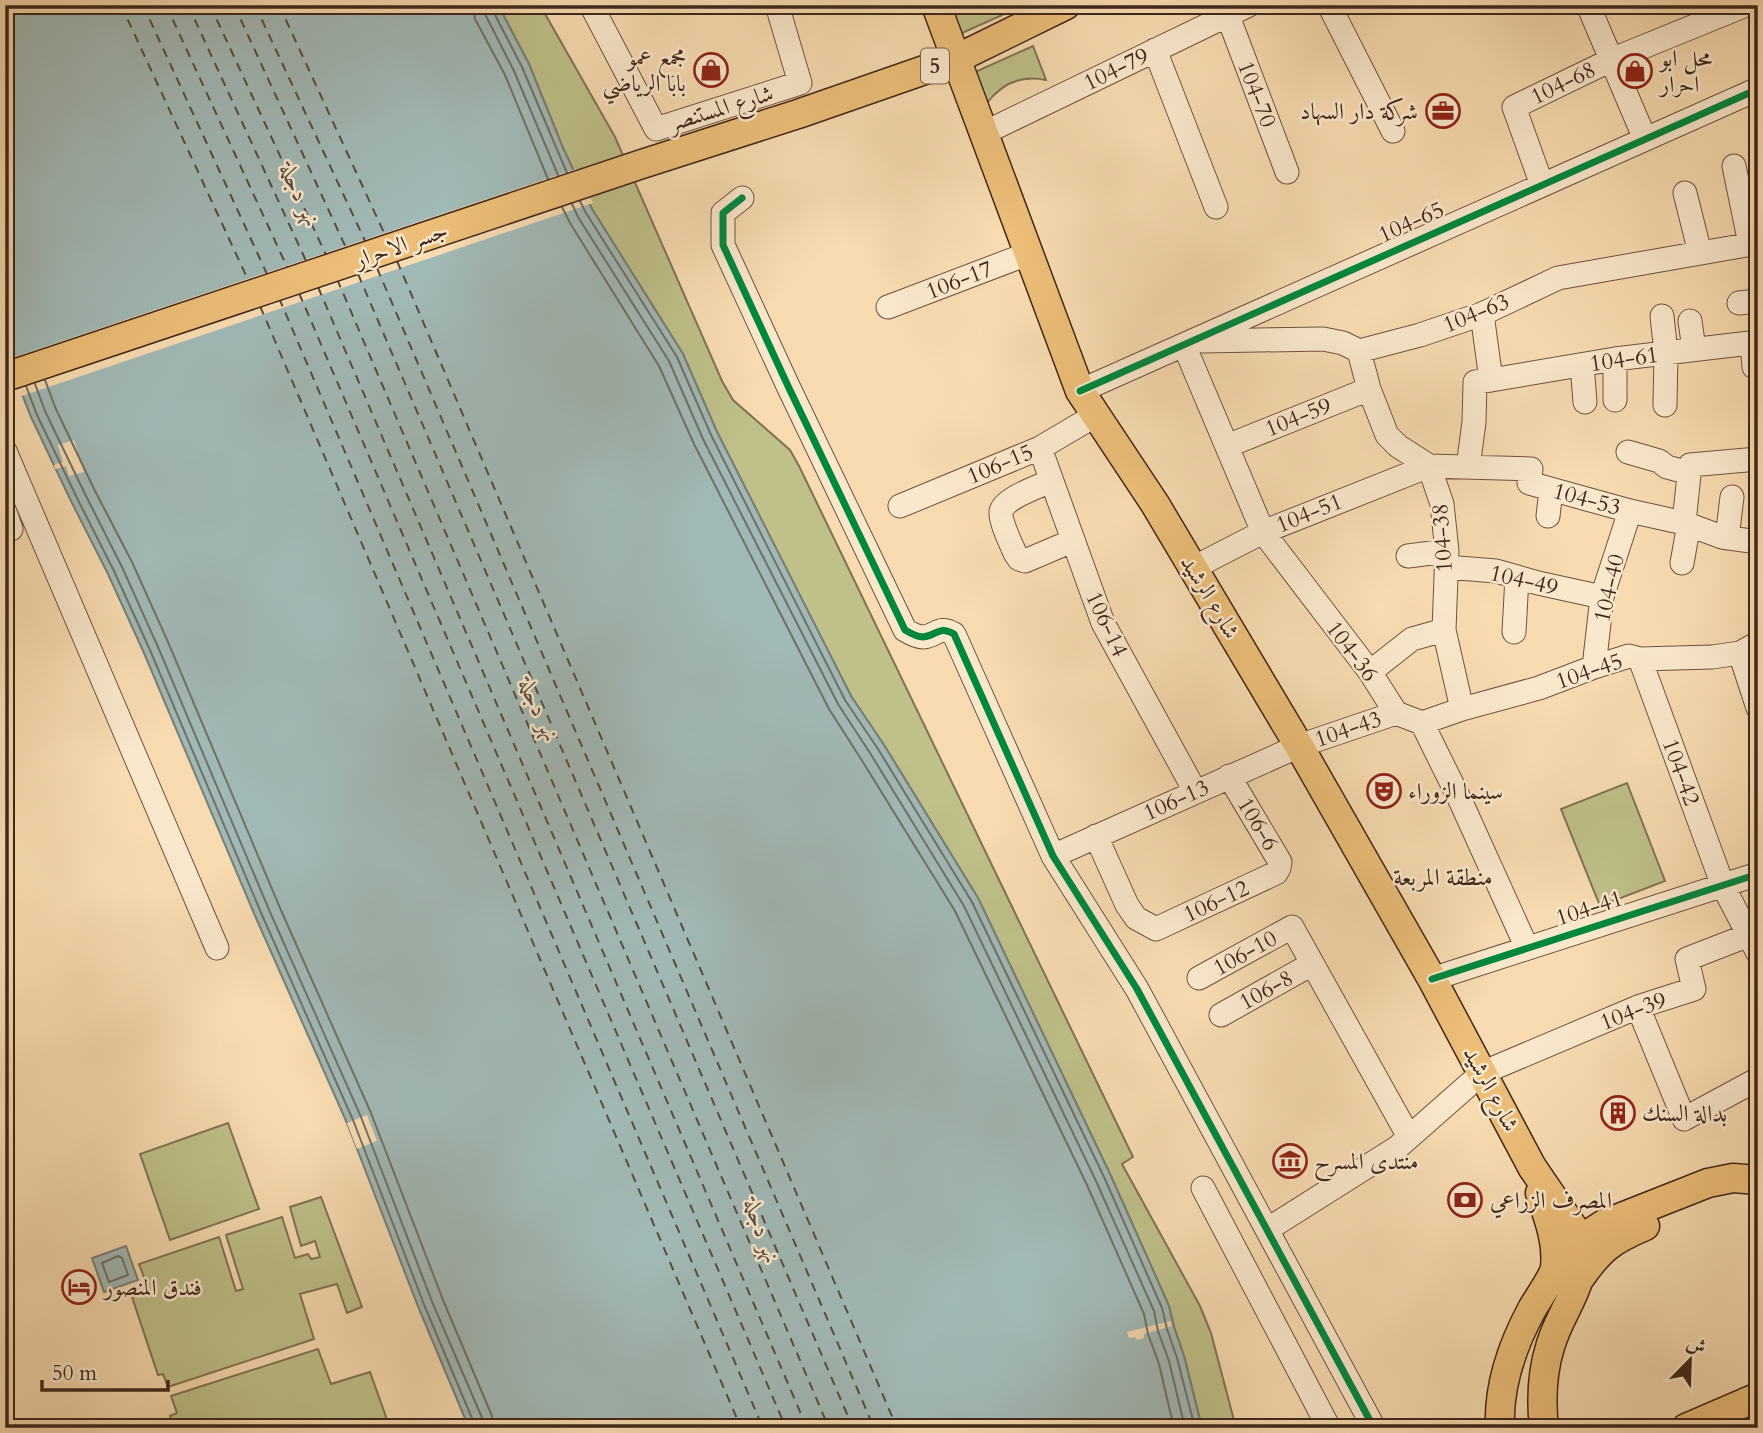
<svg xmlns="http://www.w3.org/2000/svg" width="1763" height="1433" font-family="Cardo,Amiri,serif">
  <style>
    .green { fill: #bfc08a; stroke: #807352; stroke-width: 2 }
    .water { fill: #a1b9b6; stroke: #7a7e77; stroke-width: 2 }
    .pier { fill: #f8dbb1 }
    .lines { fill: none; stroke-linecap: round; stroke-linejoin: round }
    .shore { stroke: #707068; stroke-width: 2 }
    .ferry { stroke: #584b40; stroke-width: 2; stroke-dasharray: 9 7; stroke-linecap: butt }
    .minor-casing { stroke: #6e533f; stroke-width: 25 }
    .major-casing { stroke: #402619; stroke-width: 31 }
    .minor { stroke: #fae8cc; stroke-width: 23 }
    .major { stroke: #ecbe78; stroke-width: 28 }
    .cycleway-casing { stroke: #fae8cc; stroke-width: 11 }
    .cycleway { stroke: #00873e; stroke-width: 7 }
    .labels { text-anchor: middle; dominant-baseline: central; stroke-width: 5; stroke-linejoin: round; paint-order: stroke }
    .shield { fill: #fae8cc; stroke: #78604f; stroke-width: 2 }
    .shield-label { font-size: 21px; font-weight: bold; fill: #402619 }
    .poi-label { font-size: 23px; fill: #402619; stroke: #fae8cc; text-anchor: start }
    .street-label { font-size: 23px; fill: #402619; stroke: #fae8cc }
    .water-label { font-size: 24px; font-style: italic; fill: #584b40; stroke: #fae8cc }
    .neighbourhood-label { font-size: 24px; fill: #402619; stroke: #fae8cc }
  </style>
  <rect width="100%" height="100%" fill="#f8dbb1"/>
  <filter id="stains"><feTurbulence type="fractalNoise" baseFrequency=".00286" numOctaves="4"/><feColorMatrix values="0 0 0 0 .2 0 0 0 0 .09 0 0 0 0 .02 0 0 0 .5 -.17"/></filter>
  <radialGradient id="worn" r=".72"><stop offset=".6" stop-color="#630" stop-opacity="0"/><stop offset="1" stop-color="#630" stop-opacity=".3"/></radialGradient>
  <path class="green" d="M498 5H540L615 137 722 381 733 400 790 450 799 466 1133 1157 1122 1164 1200 1306 1211 1333 1236 1428H1202L1184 1356 1174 1327 1169 1306 1110 1174 978 898 884 745 851 696 717 432 683 354 592 209 563 148 529 64Z
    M949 5H1017L1018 8 960 34Z
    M1033 46 1046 80C1022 75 1002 83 987 103L975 72Z
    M1627 783 1665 881 1600 906 1561 809Z
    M228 1123 259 1209 170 1240 140 1154Z
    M321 1197 362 1307 347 1313 337 1284 300 1294 314 1339 168 1387 163 1374 158 1375 130 1291 147 1285 139 1264 219 1237 236 1291 243 1289 226 1235 282 1217 295 1258 308 1254 311 1259 320 1257 315 1241 301 1246 290 1207Z
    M318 1349 331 1384 370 1372 390 1428H377L376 1426 372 1428H174L170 1416 177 1413 171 1396Z"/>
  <path class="water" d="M5 5H498L529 64 563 148 592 209 683 354 717 432 851 696 884 745 978 898 1110 1174 1169 1306 1174 1327 1184 1356 1202 1428H469L419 1309 347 1123 256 918 144 653 108 574 71 501 31 417 5 351Z
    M126 1246 138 1280 104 1292 92 1258Z"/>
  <path class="pier" d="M576 169 593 203 19 397 5 360Z
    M74 440 84 472 69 476 66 466 55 469 54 465 63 462 58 445Z
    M367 1115 377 1141 357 1149 347 1123Z
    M1171 1321 1172 1326 1144 1334V1338L1137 1340 1135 1337 1129 1338 1127 1332Z"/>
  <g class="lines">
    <path class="shore" d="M473 5 475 19 505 75 548 179
      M483 5 485 14 514 71 558 175
      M492 5 493 11 522 67 567 173
      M580 201 586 213 677 357 711 435 845 700 878 749 972 902 1104 1177 1162 1308 1167 1329 1177 1358 1195 1428
      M572 204 578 217 669 361 703 439 838 704 870 753 964 906 1096 1181 1154 1311 1158 1331 1169 1361 1185 1428
      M562 207 570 223 659 366 694 444 829 709 861 759 955 911 1087 1185 1144 1314 1148 1334 1159 1364 1174 1428
      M45 380 55 407 94 489 132 562 168 642 280 908 371 1113 443 1300 492 1416 494 1428
      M35 384 45 411 85 494 122 567 158 647 270 912 361 1117 433 1304 483 1420V1428
      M26 386 37 415 77 498 114 571 150 650 262 915 353 1120 425 1307 474 1423 475 1428
      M118 1256 122 1258 128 1275 109 1282 102 1263Z"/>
    <path class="ferry" d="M121 5 249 282
      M143 5 267 274
      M166 5 288 269
      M188 5 307 263
      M210 5 326 255
      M234 5 347 250
      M255 5 366 243
      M279 5 386 237
      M397 261 897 1428
      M377 268 874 1428
      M358 274 853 1428
      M337 279 829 1428
      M318 287 807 1428
      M299 293 786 1428
      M279 298 763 1428
      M260 306 741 1428"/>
    <g class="minor-casing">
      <path id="minor" d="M591 5 656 129 800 83 777 5
        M1329 5 1393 131
        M1588 5 1645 139
        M1228 16 1287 172
        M1155 50 1216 207
        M984 133 1249 5
        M1734 166 1750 244
        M1542 185 1514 107 1611 60 1746 5
        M1685 193 1700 253
        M742 198 723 213V245L788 386 905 630C910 633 917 637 923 637 937 636 938 625 954 634L1053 856 1137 989 1374 1428
        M1739 303 1758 301
        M888 307 1030 253
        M1662 316 1666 353 1665 405
        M1690 321 1694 349
        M1202 341 1323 339 1343 343 1359 351 1420 335 1482 314 1558 278 1758 243
        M1752 343 1754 367
        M1184 345 1263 532 1370 672 1396 713 1422 723 1461 802 1527 948
        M1359 351 1369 389 1387 435 1398 446 1429 466 1442 504 1447 551 1444 630 1462 709
        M1582 365 1585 402
        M1491 380 1615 359 1758 342
        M1080 391 1758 89
        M1615 400V359
        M1227 446 1369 389
        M1040 448 1103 623 1195 791
        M5 451 217 948
        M1628 452 1659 461 1667 467 1689 473
        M1468 467 1474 422 1475 382 1491 380 1482 314
        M1051 481C1040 486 1002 499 1001 512 1000 521 1011 544 1015 553L1019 559 1025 561 1072 541
        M900 506 1040 448 1096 415
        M5 512 11 529
        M1548 516 1551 490
        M1684 523 1690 465 1758 459
        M1727 538 1732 497
        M1408 556 1447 551
        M1682 563 1689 524
        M1446 567 1496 571 1538 583 1602 597
        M1193 568 1263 532 1429 466 1531 469 1529 483 1630 511 1684 523 1722 537 1758 542
        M1514 632 1517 577
        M1740 653 1758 708
        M1640 659 1723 886 1758 953
        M1594 667 1602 597 1630 511
        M1370 672 1412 639 1444 630
        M1422 723 1462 709 1539 688 1594 667 1629 656 1640 659 1712 657 1740 653 1758 643
        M1096 836 1127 905 1136 918 1156 929 1276 873 1279 868 1280 862 1229 776
        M1053 856 1299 746 1396 713
        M1199 978 1292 927 1409 1137
        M1432 979 1758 874
        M1638 1007 1684 1119 1758 1079
        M1221 1015 1312 964
        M1203 1188 1329 1428
        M1268 1229 1398 1147 1482 1073 1638 1007 1694 989 1687 959 1749 935"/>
    </g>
    <g class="major-casing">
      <path id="major" d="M936 5 1080 391 1155 504 1299 746 1432 979 1532 1167 1581 1239C1589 1284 1561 1308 1550 1347 1542 1373 1541 1401 1544 1428
        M5 377 642 164 798 114 956 59 1066 5
        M1570 1252 1581 1239 1604 1224 1708 1183 1733 1178 1758 1180
        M1580 1278C1601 1248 1612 1240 1645 1226
        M1500 1428C1498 1386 1512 1346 1532 1309 1537 1300 1554 1276 1555 1267 1558 1242 1548 1217 1540 1193
        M1686 1428 1758 1397"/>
    </g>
    <use href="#minor" class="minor"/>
    <use href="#major" class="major"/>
    <g class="cycleway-casing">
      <path id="cycleway" d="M742 198 723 213V245L788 386 905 630C910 633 917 637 923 637 937 636 938 625 954 634L1053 856 1137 989 1374 1428
        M1080 391 1758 89
        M1432 979 1758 874"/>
    </g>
    <use href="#cycleway" class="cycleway"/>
  </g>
  <defs>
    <g id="shop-ring" transform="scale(1.75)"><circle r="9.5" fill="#fae8cc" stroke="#8f2418" stroke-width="1.5"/><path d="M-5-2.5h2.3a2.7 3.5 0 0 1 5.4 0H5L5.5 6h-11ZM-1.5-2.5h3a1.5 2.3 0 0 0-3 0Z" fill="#8f2418"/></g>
    <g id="office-ring" transform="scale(1.75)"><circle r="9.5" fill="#fae8cc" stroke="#8f2418" stroke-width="1.5"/><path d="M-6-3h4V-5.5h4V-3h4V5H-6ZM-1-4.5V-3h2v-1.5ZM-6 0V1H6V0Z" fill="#8f2418"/></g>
    <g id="theatre-ring" transform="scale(1.75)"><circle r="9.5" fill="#fae8cc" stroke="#8f2418" stroke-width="1.5"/><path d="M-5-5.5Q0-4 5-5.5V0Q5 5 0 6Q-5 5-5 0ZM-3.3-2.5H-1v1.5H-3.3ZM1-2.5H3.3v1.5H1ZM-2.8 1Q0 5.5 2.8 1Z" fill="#8f2418"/></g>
    <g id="building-ring" transform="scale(1.75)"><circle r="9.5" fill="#fae8cc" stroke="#8f2418" stroke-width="1.5"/><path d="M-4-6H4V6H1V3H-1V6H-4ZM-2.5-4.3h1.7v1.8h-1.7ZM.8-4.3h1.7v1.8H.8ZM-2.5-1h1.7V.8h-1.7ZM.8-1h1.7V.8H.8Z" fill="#8f2418"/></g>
    <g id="museum-ring" transform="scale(1.75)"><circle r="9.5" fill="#fae8cc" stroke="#8f2418" stroke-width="1.5"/><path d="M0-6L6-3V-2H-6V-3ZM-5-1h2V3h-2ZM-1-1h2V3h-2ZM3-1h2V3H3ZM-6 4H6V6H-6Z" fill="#8f2418"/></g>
    <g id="bank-ring" transform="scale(1.75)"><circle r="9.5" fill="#fae8cc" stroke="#8f2418" stroke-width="1.5"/><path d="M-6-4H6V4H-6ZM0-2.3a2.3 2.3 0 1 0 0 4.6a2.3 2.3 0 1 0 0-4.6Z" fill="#8f2418"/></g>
    <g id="hotel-ring" transform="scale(1.75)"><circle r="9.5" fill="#fae8cc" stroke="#8f2418" stroke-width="1.5"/><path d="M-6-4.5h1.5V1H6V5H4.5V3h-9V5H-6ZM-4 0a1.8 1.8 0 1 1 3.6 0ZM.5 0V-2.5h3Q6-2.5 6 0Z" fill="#8f2418"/></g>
  </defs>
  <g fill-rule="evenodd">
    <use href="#shop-ring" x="711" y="70"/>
    <use href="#shop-ring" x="1635" y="71"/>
    <use href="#office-ring" x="1443" y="111"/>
    <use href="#theatre-ring" x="1384" y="791"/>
    <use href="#building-ring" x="1618" y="1113"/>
    <use href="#museum-ring" x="1290" y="1161"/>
    <use href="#bank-ring" x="1465" y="1200"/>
    <use href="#hotel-ring" x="79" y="1287"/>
  </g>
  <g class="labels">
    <rect class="shield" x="921" y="48.5" width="28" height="35" rx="5"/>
    <g class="shield-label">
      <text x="935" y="66">5</text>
    </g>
    <g class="poi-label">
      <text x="686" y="57" text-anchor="end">مجمع عمو<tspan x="686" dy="26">بابا الرياضي</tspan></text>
      <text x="1660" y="58">محل ابو<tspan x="1660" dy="26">احرار</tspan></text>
      <text x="1418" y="111" text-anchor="end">شركة دار السهاد</text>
      <text x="1408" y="791">سينما الزوراء</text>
      <text x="1642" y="1113">بدالة السنك</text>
      <text x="1314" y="1161">منتدى المسرح</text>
      <text x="1490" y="1200">المصرف الزراعي</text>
      <text x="104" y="1287">فندق المنصور</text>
    </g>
    <g class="street-label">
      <text transform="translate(1116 69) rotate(-26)">104-79</text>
      <text transform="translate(1563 83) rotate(-26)">104-68</text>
      <text transform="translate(1257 94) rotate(69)">104-70</text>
      <text transform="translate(721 108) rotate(-17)">شارع المستنصر</text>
      <text transform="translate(1411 222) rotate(-24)">104-65</text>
      <text transform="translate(401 245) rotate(-19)">جسر الاحرار</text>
      <text transform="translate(959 280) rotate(-21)">106-17</text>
      <text transform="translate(1476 313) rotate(-22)">104-63</text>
      <text transform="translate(1624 359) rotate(-8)">104-61</text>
      <text transform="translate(1298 417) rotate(-22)">104-59</text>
      <text transform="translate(1000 464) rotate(-23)">106-15</text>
      <text transform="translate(1587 499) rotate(15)">104-53</text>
      <text transform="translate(1309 513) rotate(-22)">104-51</text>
      <text transform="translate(1442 538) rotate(-94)">104-38</text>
      <text transform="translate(1524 580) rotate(13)">104-49</text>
      <text transform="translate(1609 588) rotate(-77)">104-40</text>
      <text transform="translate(1210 597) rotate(59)">شارع الرشيد</text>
      <text transform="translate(1107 624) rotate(65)">106-14</text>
      <text transform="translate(1352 651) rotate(53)">104-36</text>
      <text transform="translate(1589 671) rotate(-19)">104-45</text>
      <text transform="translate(1348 729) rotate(-19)">104-43</text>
      <text transform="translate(1681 772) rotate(70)">104-42</text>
      <text transform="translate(1176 800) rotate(-24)">106-13</text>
      <text transform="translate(1258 824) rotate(59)">106-6</text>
      <text transform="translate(1216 901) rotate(-25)">106-12</text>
      <text transform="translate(1589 908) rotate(-18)">104-41</text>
      <text transform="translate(1245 953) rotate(-29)">106-10</text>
      <text transform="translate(1266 990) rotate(-29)">106-8</text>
      <text transform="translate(1633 1011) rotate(-21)">104-39</text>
      <text transform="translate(1491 1089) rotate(62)">شارع الرشيد</text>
    </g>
    <g class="water-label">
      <text transform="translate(300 195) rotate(65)">نهر دجلة</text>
      <text transform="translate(539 710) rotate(65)">نهر دجلة</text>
      <text transform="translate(762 1231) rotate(70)">نهر دجلة</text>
    </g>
    <g class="neighbourhood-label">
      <text x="1443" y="877">منطقة المربعة</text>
    </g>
  </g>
  <rect width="1763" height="1433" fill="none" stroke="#f8dbb1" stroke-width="28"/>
  <rect x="7" y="7" width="1749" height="1419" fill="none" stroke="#402619" stroke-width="3.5"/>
  <rect x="14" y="14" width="1735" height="1405" fill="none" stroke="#402619" stroke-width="2"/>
  <g transform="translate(1690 1360) rotate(23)" stroke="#fae8cc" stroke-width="5" paint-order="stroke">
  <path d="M0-5L12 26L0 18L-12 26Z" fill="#402619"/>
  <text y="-10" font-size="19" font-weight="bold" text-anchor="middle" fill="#402619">ش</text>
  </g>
  <path d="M42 1380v10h126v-10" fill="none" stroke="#402619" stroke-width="3.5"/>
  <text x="52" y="1380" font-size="21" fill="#402619" stroke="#fae8cc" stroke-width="5" paint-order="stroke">50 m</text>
  <rect width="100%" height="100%" filter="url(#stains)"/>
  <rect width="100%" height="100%" fill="url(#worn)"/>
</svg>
